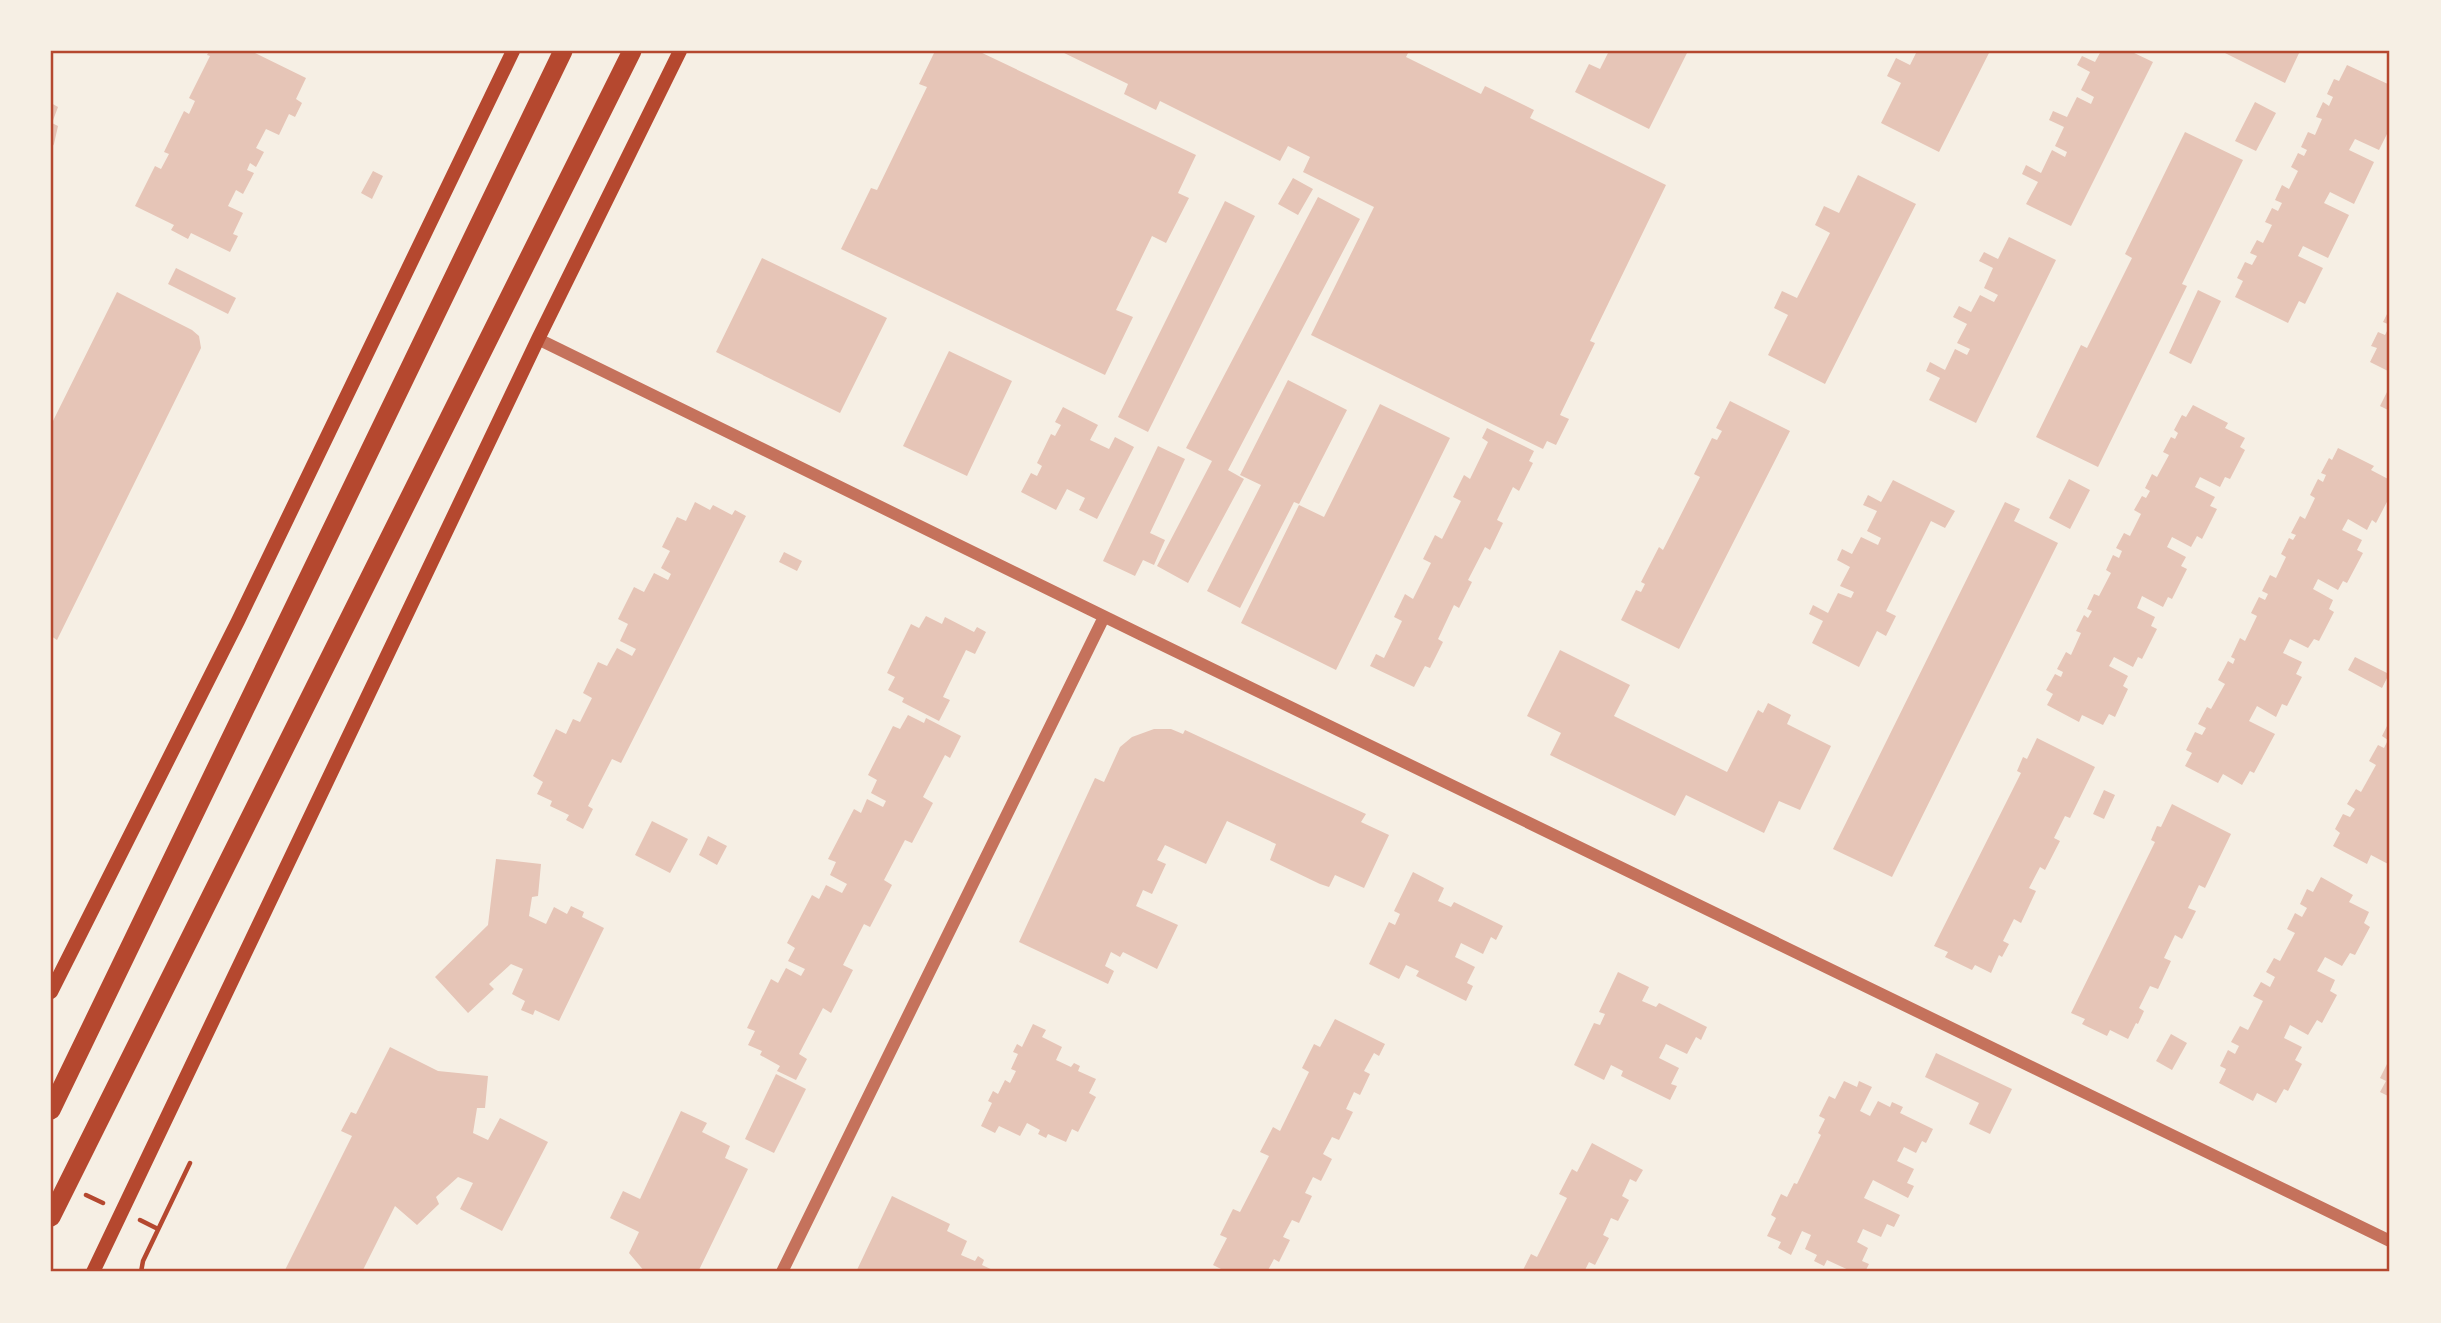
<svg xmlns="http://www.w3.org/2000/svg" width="2441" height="1323" font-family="'Alegreya Sans',sans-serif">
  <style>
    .building { fill: #e6c5b7 }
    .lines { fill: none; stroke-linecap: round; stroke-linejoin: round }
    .path { stroke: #b5482f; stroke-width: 4.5 }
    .tertiary { stroke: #c5725c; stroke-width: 12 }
    .secondary { stroke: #b5482f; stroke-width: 14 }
    .trunk { stroke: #b5482f; stroke-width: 19 }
    .neatline { fill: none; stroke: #b5482f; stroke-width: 2.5 }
  </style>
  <rect width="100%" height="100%" fill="#f6efe4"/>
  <path class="building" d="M209 51H251L306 78 296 99 302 103 295 117 289 114 279 135 266 129 256 148 264 152 256 167 250 163 247 170 254 173 243 194 236 190 228 206 243 213 233 234 238 236 230 252 191 233 188 239 171 230 174 225 135 206 155 166 161 169 169 154 164 152 184 111 189 114 195 101 189 98 210 56 207 55Z
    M935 51H978L1196 155 1178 193 1189 198 1166 243 1152 236 1116 310 1133 317 1105 375 841 249 871 188 877 190 927 87 919 84Z
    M1060 51H1409L1406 57 1481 94 1485 86 1534 110 1530 118 1666 185 1590 341 1595 343 1560 415 1569 419 1556 445 1547 441 1543 449 1311 335 1374 207 1303 172 1310 157 1288 146 1280 161 1160 101 1156 110 1124 94 1128 84Z
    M1609 51H1688L1649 129 1575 92 1589 64 1600 69Z
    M1917 51H1990L1939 152 1881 123 1901 83 1887 76 1896 58 1910 65Z
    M2101 51H2130L2153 62 2071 226 2026 204 2038 182 2022 174 2026 165 2041 173 2052 150 2065 157 2067 152 2055 146 2064 127 2049 120 2053 111 2067 117 2077 97 2091 104 2094 97 2081 90 2090 72 2077 65 2082 56 2095 62Z
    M2226 51H2300L2285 83 2225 53Z
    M2347 65 2390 85V128L2379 150 2355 139 2349 150 2374 162 2354 204 2330 192 2324 203 2349 215 2328 258 2303 246 2298 256 2323 268 2305 304 2299 301 2288 323 2235 297 2243 281 2237 278 2245 262 2252 265 2257 256 2250 253 2257 240 2263 243 2272 225 2265 222 2272 208 2278 211 2282 203 2275 200 2282 185 2289 189 2298 171 2291 167 2298 153 2304 156 2307 150 2301 147 2308 132 2315 135 2322 119 2316 117 2323 102 2329 106 2333 97 2327 94 2334 79 2339 81Z
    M2255 102 2276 113 2256 151 2235 141Z
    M51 103 58 107 52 123 58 126 54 144 51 149Z
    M2185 132 2243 160 2182 284 2187 286 2098 467 2036 437 2081 345 2087 348 2132 258 2125 254Z
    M373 171 383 176 372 199 361 193Z
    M1858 175 1916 204 1825 384 1768 355 1788 315 1774 308 1782 291 1797 298 1830 233 1815 225 1824 206 1839 213Z
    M1293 178 1313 189 1298 215 1278 204Z
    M1318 197 1360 219 1228 470 1244 479 1188 583 1157 566 1212 461 1186 448Z
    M1225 201 1255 216 1148 432 1118 417Z
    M2009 237 2056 260 1976 423 1929 400 1940 378 1926 371 1930 362 1945 370 1955 349 1967 355 1970 349 1957 343 1967 324 1953 317 1959 306 1971 312 1980 295 1994 302 1998 295 1984 288 1993 268 1979 261 1984 252 1998 259Z
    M762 258 887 318 840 413 716 352Z
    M176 268 236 298 228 314 168 284Z
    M2198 290 2221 301 2191 364 2169 353Z
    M117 292 192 330 199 336 201 348 57 640 51 636V425Z
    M2390 308V372L2370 362 2377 348 2371 346 2378 332 2385 335 2390 325 2383 322Z
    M949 351 1012 381 967 476 903 446Z
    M1288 380 1347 410 1299 504 1294 502 1240 608 1207 591 1261 485 1240 475Z
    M2390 386V411L2380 406Z
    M1730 401 1790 431 1679 649 1621 620 1636 590 1641 592 1645 584 1641 582 1659 547 1663 550 1700 477 1694 474 1712 438 1717 440 1722 431 1716 428Z
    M1380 404 1450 438 1336 670 1241 623 1299 505 1324 517Z
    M2193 405 2228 423 2225 428 2245 438 2240 447 2245 450 2230 479 2225 477 2220 487 2200 477 2195 487 2215 497 2210 506 2217 509 2202 539 2197 536 2191 547 2172 537 2167 547 2186 557 2181 566 2187 569 2172 599 2168 597 2163 607 2142 596 2137 608 2155 617 2151 626 2157 629 2142 659 2138 657 2133 667 2114 657 2109 666 2128 676 2123 686 2128 689 2115 717 2109 714 2103 725 2082 715 2079 722 2047 705 2053 694 2046 690 2055 674 2061 677 2063 672 2057 669 2066 652 2071 655 2081 633 2076 631 2084 615 2088 618 2092 611 2087 609 2094 594 2099 596 2111 573 2106 570 2113 555 2119 558 2122 551 2116 548 2124 533 2130 536 2141 514 2134 510 2142 496 2146 498 2150 491 2145 488 2152 474 2157 477 2169 455 2163 452 2171 437 2175 439 2178 433 2174 430 2182 415 2186 417Z
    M1063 407 1098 425 1090 440 1109 449 1115 437 1134 447 1097 519 1079 510 1085 498 1067 489 1056 510 1021 492 1031 473 1037 476 1042 466 1037 463 1051 434 1055 436 1061 425 1055 422Z
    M1487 428 1534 451 1529 461 1533 463 1519 491 1513 487 1497 520 1503 523 1490 550 1485 547 1468 580 1472 582 1459 608 1454 605 1438 639 1443 642 1430 668 1425 666 1414 687 1370 666 1376 654 1384 658 1402 621 1394 617 1405 594 1413 599 1431 563 1423 559 1435 535 1442 539 1461 501 1453 497 1464 475 1470 479 1488 442 1482 438Z
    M1158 446 1185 459 1150 533 1165 540 1154 565 1143 560 1135 576 1103 561Z
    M2338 448 2374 466 2371 470 2390 480 2387 488 2390 490V496L2376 523 2372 520 2367 530 2348 519 2342 530 2362 540 2357 550 2363 553 2347 583 2343 581 2338 590 2318 579 2313 589 2333 600 2329 609 2334 612 2319 641 2314 639 2308 648 2290 639 2283 653 2302 662 2296 674 2302 677 2287 706 2282 704 2276 717 2257 706 2249 721 2275 734 2254 773 2250 771 2242 785 2223 774 2218 783 2185 766 2192 753 2186 750 2195 732 2202 735 2206 728 2198 724 2207 707 2211 709 2225 684 2218 680 2228 661 2233 664 2235 659 2231 657 2240 638 2245 641 2257 616 2251 613 2259 597 2265 600 2268 594 2262 591 2270 575 2276 578 2286 557 2281 554 2289 538 2293 540 2296 535 2291 533 2300 516 2305 519 2315 498 2310 495 2318 479 2323 482 2326 475 2321 473 2329 458 2332 460Z
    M2069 479 2090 490 2070 529 2049 518Z
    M1893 480 1955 511 1945 528 1931 521 1886 611 1896 616 1886 636 1877 631 1859 667 1812 643 1823 621 1809 614 1813 605 1828 613 1838 593 1851 598 1854 592 1840 586 1850 567 1837 560 1842 549 1852 554 1861 537 1878 545 1881 538 1867 531 1877 511 1863 505 1868 495 1881 502Z
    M695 502 710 510 713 505 732 515 735 510 746 516 621 763 612 759 588 806 593 809 583 829 566 820 569 815 550 806 552 801 537 794 543 782 533 776 556 729 566 734 573 719 580 722 592 698 583 693 598 662 607 666 617 648 632 656 636 649 620 641 628 624 618 619 634 587 644 592 654 573 668 580 671 574 661 568 670 551 662 547 677 517 686 521Z
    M2005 502 2020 509 2014 521 2058 543 1892 877 1833 849Z
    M784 552 802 561 797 571 779 562Z
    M926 616 942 624 945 617 974 632 977 627 986 632 975 654 966 650 943 697 950 700 939 721 902 702 904 698 888 690 895 677 887 673 911 624 919 628Z
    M1560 650 1630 685 1614 716 1727 772 1758 710 1763 713 1768 703 1791 715 1787 724 1831 746 1800 810 1779 801 1764 833 1686 795 1675 816 1550 755 1561 733 1527 716Z
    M2355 657 2389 674 2382 688 2348 670Z
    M908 715 924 723 926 718 961 736 950 758 945 755 923 797 933 803 912 843 905 840 884 880 892 885 870 927 864 924 843 965 853 970 831 1013 823 1008 799 1054 807 1059 796 1080 777 1071 780 1066 760 1055 762 1051 748 1045 755 1031 747 1028 771 979 778 983 786 968 801 976 805 969 788 961 795 948 787 943 812 895 819 899 826 885 842 893 847 884 830 875 836 862 828 859 854 809 861 813 867 799 883 807 886 801 871 793 877 780 868 775 893 726 900 729Z
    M2390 720V865L2371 855 2367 864 2333 846 2340 833 2335 829 2343 814 2350 817 2355 809 2347 804 2356 789 2361 792 2376 765 2369 761 2378 745 2384 748 2388 740 2382 736Z
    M1154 729H1171L1183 734 1185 730 1366 814 1361 822 1389 835 1364 888 1335 875 1329 887 1320 884 1270 860 1276 844 1227 821 1206 864 1165 845 1157 860 1166 864 1152 894 1143 890 1136 906 1178 925 1157 969 1123 952 1120 957 1111 952 1105 966 1114 971 1108 984 1019 942 1095 778 1104 782 1120 747 1132 737Z
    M2037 738 2095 767 2070 818 2065 816 2054 838 2060 841 2045 870 2040 867 2029 888 2036 891 2021 923 2014 919 2003 941 2009 944 2002 957 1999 955 1991 973 1975 965 1972 970 1945 957 1948 952 1934 946 2021 773 2017 771 2023 757 2027 759Z
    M2104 790 2115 795 2104 819 2093 814Z
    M2172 804 2231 834 2205 888 2199 885 2188 908 2196 911 2182 939 2175 935 2164 958 2171 961 2158 989 2150 986 2139 1008 2144 1011 2138 1024 2136 1023 2128 1039 2110 1030 2107 1036 2082 1024 2085 1019 2071 1013 2155 842 2151 840 2157 826 2161 827Z
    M652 821 688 839 670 873 635 855Z
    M708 836 727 846 717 865 699 855Z
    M496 859 541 864 538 896 532 897 529 916 546 924 554 907 567 914 571 906 584 912 582 917 604 928 559 1021 535 1010 533 1015 521 1010 525 1001 512 994 523 969 511 964 489 984 494 989 468 1013 435 977 488 925Z
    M1413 872 1444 888 1438 901 1451 907 1454 902 1503 926 1496 940 1491 937 1483 954 1461 943 1455 957 1475 967 1467 983 1473 986 1466 1001 1416 976 1419 971 1406 965 1399 979 1369 964 1389 922 1395 925 1400 914 1394 911Z
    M2321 877 2353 895 2349 902 2369 912 2364 923 2370 927 2355 955 2350 953 2342 966 2325 957 2317 971 2335 980 2330 991 2337 995 2322 1023 2317 1020 2308 1035 2290 1025 2284 1038 2302 1047 2295 1060 2302 1064 2288 1091 2284 1089 2276 1103 2257 1093 2253 1101 2219 1083 2226 1069 2220 1066 2228 1050 2235 1054 2239 1046 2231 1042 2240 1026 2248 1030 2263 1001 2253 996 2261 982 2270 987 2275 977 2266 972 2274 958 2280 961 2295 933 2287 929 2295 913 2302 917 2307 908 2300 904 2307 889 2313 892Z
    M1618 972 1649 987 1642 1001 1656 1007 1659 1003 1707 1027 1701 1040 1696 1037 1687 1054 1666 1044 1659 1058 1679 1068 1671 1084 1677 1086 1670 1100 1621 1076 1623 1071 1611 1065 1604 1080 1574 1065 1594 1023 1600 1025 1605 1014 1599 1012Z
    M1335 1019 1385 1044 1379 1056 1374 1053 1364 1071 1370 1074 1360 1095 1354 1092 1346 1109 1353 1112 1339 1140 1332 1137 1323 1154 1332 1159 1321 1181 1313 1177 1305 1193 1312 1196 1299 1223 1292 1220 1283 1237 1290 1240 1279 1262 1274 1259 1267 1272H1227L1213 1265 1227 1238 1220 1235 1233 1209 1240 1212 1269 1156 1260 1152 1273 1127 1280 1131 1309 1072 1302 1068 1314 1044 1320 1047Z
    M1033 1024 1046 1030 1042 1037 1062 1047 1056 1060 1071 1067 1074 1063 1080 1066 1078 1071 1096 1079 1089 1093 1096 1097 1078 1132 1072 1129 1066 1142 1048 1134 1046 1138 1038 1134 1040 1130 1027 1123 1020 1136 999 1126 995 1133 981 1126 992 1103 988 1101 993 1091 998 1094 1005 1080 1010 1083 1016 1071 1011 1069 1018 1054 1013 1052 1017 1044 1022 1047Z
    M2171 1034 2187 1043 2172 1070 2156 1061Z
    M390 1047 438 1071 488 1076 485 1108H477L473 1133 488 1140 500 1118 548 1142 502 1231 460 1209 473 1183 458 1177 436 1197 439 1204 417 1225 395 1206 362 1272H284L352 1136 341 1131 351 1112 356 1114Z
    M1936 1053 2012 1089 1990 1134 1969 1124 1979 1103 1925 1077Z
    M2390 1058V1097L2380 1092 2386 1081 2380 1078Z
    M776 1074 806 1089 774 1153 745 1139Z
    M1844 1081 1857 1087 1859 1081 1872 1087 1860 1111 1870 1116 1878 1101 1890 1107 1892 1102 1903 1107 1900 1113 1933 1129 1926 1143 1922 1141 1916 1153 1904 1147 1897 1161 1914 1169 1907 1183 1914 1186 1908 1198 1873 1180 1864 1198 1900 1215 1894 1227 1887 1224 1881 1237 1863 1229 1857 1242 1868 1248 1862 1261 1869 1264 1865 1272H1853L1827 1260 1824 1266 1814 1261 1817 1255 1805 1249 1811 1235 1802 1231 1791 1255 1778 1248 1781 1242 1767 1236 1776 1218 1771 1215 1781 1194 1787 1197 1794 1183 1797 1184 1821 1135 1818 1133 1825 1119 1819 1116 1829 1096 1835 1099Z
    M681 1111 707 1123 702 1132 730 1146 725 1158 748 1169 698 1272H645L629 1253 639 1232 610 1218 623 1191 640 1199Z
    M1592 1143 1643 1170 1636 1182 1630 1179 1622 1196 1629 1200 1618 1221 1611 1218 1603 1235 1609 1238 1595 1265 1589 1262 1584 1272H1522L1531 1254 1537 1257 1567 1198 1559 1194 1572 1169 1577 1172Z
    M892 1196 950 1224 947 1231 967 1241 961 1255 975 1261 978 1256 984 1260 982 1265 997 1272H856Z"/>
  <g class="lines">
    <path class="path" d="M86 1195 103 1203
      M140 1220 158 1229
      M141 1272 143 1261 190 1163"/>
    <path class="tertiary" d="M538 339 1140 634 2390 1241
      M782 1272 1104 617"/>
    <path class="secondary" d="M51 992 238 621 513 51
      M93 1272 538 339 680 51"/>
    <path class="trunk" d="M51 1110 563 51
      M51 1217 632 51"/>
  </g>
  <rect width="2441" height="1323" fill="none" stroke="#f6efe4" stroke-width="105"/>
  <rect x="52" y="52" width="2336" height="1218" class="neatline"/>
</svg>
